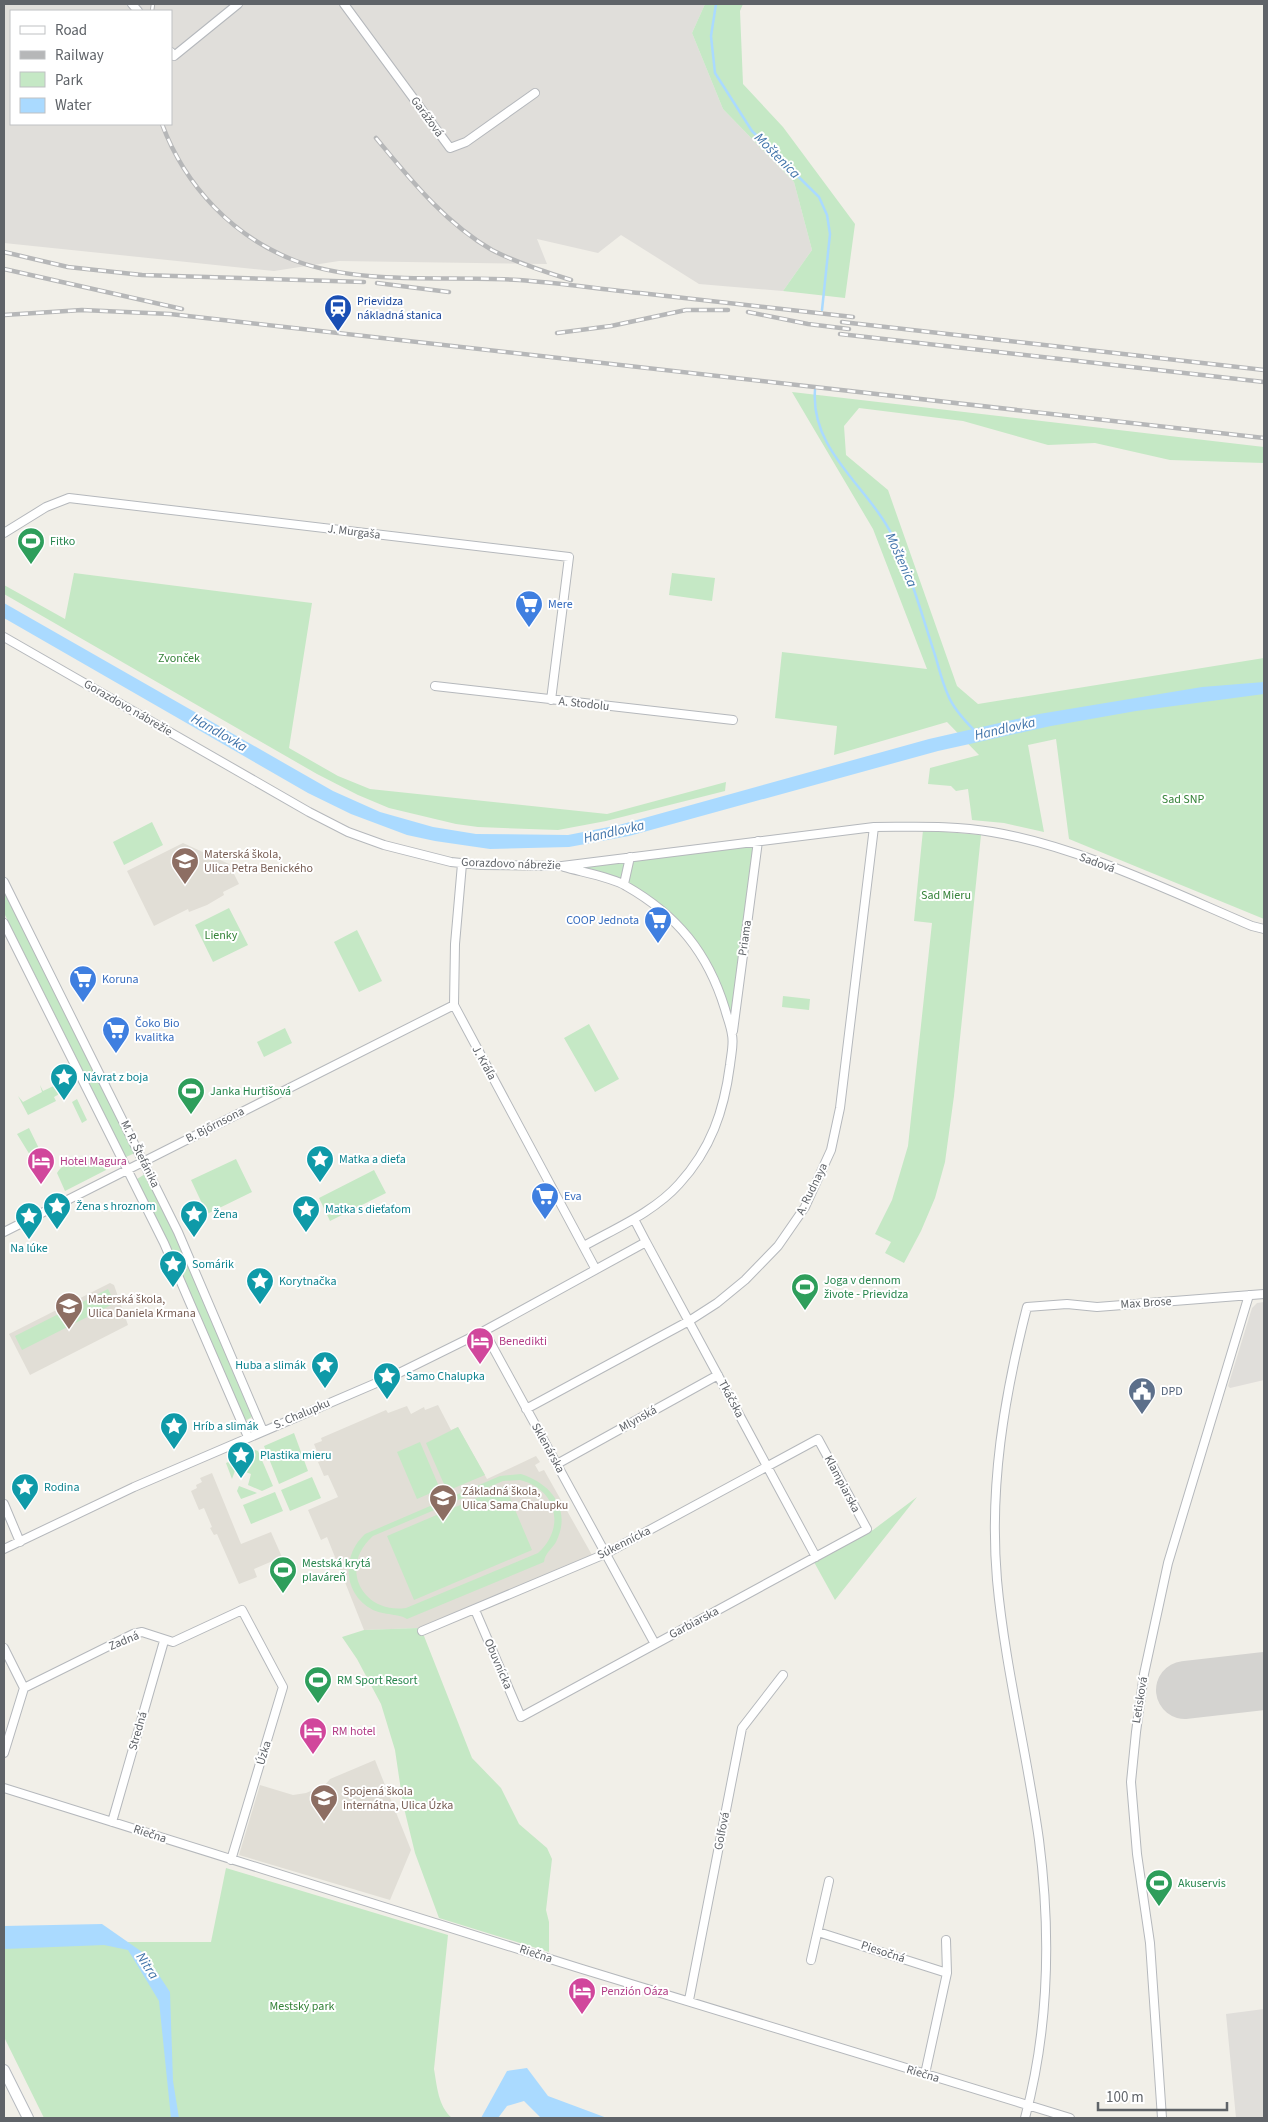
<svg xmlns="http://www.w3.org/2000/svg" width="1268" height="2122" font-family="'Source Sans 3',sans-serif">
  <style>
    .industrial { fill: #e0deda; fill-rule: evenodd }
    .education { fill: #e1ded6 }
    .green { fill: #c5e8c5; fill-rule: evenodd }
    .water { fill: #aadaff }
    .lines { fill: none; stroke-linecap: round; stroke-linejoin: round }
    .stream { stroke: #aadaff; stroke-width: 2.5 }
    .runway { stroke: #d4d3d0; stroke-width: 58 }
    .street-casing { stroke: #b5b8bc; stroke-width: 10 }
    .secondary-casing { stroke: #b6babf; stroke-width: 12 }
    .street { stroke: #fff; stroke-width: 8 }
    .secondary { stroke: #fff; stroke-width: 10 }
    .rail-casing { stroke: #b6b7b8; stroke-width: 4.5 }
    .rail { stroke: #fff; stroke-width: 2.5; stroke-dasharray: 8; stroke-linecap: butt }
    .labels { text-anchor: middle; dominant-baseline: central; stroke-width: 4; stroke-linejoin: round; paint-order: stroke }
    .street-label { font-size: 12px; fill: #5f6368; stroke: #fff }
    .transit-label { font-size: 12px; fill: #164399; stroke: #fff; text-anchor: start }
    .leisure-label { font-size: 12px; fill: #27864d; stroke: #fff; text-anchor: start }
    .shop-label { font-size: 12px; fill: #366cbe; stroke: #fff; text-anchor: start }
    .park-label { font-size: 12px; fill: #348238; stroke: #fff }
    .education-label { font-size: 12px; fill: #785e54; stroke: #fff; text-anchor: start }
    .culture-label { font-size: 12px; fill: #0d838f; stroke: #fff; text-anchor: start }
    .hotel-label { font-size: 12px; fill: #b23c85; stroke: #fff; text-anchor: start }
    .service-label { font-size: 12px; fill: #4e5e75; stroke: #fff; text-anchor: start }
    .water-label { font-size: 14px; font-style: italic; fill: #4174aa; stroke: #fff }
  </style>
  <rect width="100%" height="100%" fill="#f1efe8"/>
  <path class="industrial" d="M4 4H705L692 33 723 109 794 182 812 250 783 291 699 284 621 235 598 253 537 239 547 264 339 261 274 271 4 243ZM11 11H171V124H11Z
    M1264 1302V1380L1230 1388 1228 1386 1252 1308 1257 1303Z
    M1264 2009V2118H1236L1226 2014Z"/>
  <path class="education" d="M183 843 229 864 239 884 223 892 224 895 207 905 189 912 188 909 154 926 127 871Z
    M110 1283 114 1285 128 1325 30 1375 9 1334Z
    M438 1405 451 1430 458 1427 487 1479 536 1456 540 1462 535 1465 539 1472 544 1470 592 1555 418 1628 364 1630 327 1537 321 1540 308 1510 338 1497 328 1475 324 1476 318 1462 321 1461 314 1444 322 1441 321 1438 386 1410 388 1413 407 1406 411 1414 424 1407 425 1410Z
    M212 1473 241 1544 271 1532 282 1557 254 1569 257 1577 239 1584 217 1534 214 1535 210 1528 212 1527 204 1508 199 1510 191 1491 197 1488 196 1485 202 1482 200 1478Z
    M375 1760 411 1850 390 1900 239 1855 260 1785 293 1795 306 1793 325 1785 330 1779Z"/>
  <path class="green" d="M705 4H743L740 11 743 84 783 127 855 224 845 298 783 291 812 250 794 182 723 109 692 33Z
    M792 392 1264 447V463L1170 460 1095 443 1048 445 963 421 859 408 844 426 846 455 888 490 957 686 978 704 1264 658V919L1069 839 1056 739 1028 745 1044 832 1004 823 972 820 968 789 956 791 951 786 928 784 930 768 979 755 947 722 834 755 837 726 775 718 782 652 927 669 873 529Z
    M74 573 312 603 289 748 338 776 370 789 607 814 726 782 725 791 606 821 558 830 478 827 456 824 389 808 358 795 317 774 4 594V585L65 619Z
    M672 573 715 578 712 601 669 595Z
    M152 822 163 845 124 865 113 842Z
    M923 830 981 835 954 1096 945 1162 935 1198 921 1231 904 1263 885 1253 891 1242 875 1234 892 1200 908 1146 932 923 914 921Z
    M757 842 732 1028 715 984 680 927 625 884 560 866Z
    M4 891 135 1153 126 1157 4 913Z
    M229 908 248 945 213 962 195 925Z
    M357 930 382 981 359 992 334 942Z
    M783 996 810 999 809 1010 782 1007Z
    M589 1024 619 1079 595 1092 564 1038Z
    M285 1028 292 1043 264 1057 257 1042Z
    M62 1074 63 1092 54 1097 56 1101 28 1115 18 1096 23 1102 42 1092 40 1085 43 1091 62 1082 59 1076Z
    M77 1099 87 1120 82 1123 72 1102Z
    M29 1128 49 1169 41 1173 17 1134Z
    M99 1156 106 1170 65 1191 57 1173C67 1157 84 1163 99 1156Z
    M236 1159 252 1192 207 1214 191 1180Z
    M374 1170 386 1193 330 1221 319 1198Z
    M145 1174 175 1234 252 1417 245 1421C211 1339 176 1258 137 1179Z
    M108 1289 115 1303 22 1350 15 1336Z
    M458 1427 485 1475 447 1491 426 1443Z
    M294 1433 308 1471 279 1484 264 1446Z
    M420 1442 440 1489 417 1499 397 1452Z
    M255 1450 258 1451 273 1486 262 1491 248 1485 251 1474 240 1470 244 1455Z
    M240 1457 232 1479 226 1463Z
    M521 1474C552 1484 572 1510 556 1542 552 1549 545 1553 544 1562L407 1619C401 1614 383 1615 373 1610 343 1595 341 1556 365 1534L500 1476ZM520 1480C557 1489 566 1528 538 1553L406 1608C362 1614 338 1567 373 1536L503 1481Z
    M312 1477 321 1498 290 1511 281 1490Z
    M239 1486 257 1493 241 1499 237 1491Z
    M505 1486 532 1550 414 1600 387 1536Z
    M275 1492 283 1511 251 1524 243 1505Z
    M917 1497 835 1600 814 1562 873 1530Z
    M418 1628 424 1636 472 1758 501 1788 519 1824 547 1848 552 1859 546 1910 549 1922V1952L439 1918 415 1853 403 1804 395 1750 381 1704 357 1659 342 1637 364 1630Z
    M226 1868 448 1935 434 2069C437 2086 438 2106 452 2118H44L4 2037V1942H211Z"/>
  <path class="water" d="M4 603 333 791 380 812 433 827 476 834 568 835 619 825 929 739 1039 714 1202 687 1264 682V694L1136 711 1051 726 938 751 629 836 569 847 490 849 435 841 407 835 351 814 308 793 4 618Z
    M102 1924 145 1954 170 1992 173 2081 179 2118H171L159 2001 128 1950 104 1945 4 1949V1926Z
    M527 2068 548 2096 607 2118H541L524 2101 507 2106 498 2118H481L507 2071Z"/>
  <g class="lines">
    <path class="stream" d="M716 4 711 36 715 73 752 131 819 197 827 215 830 234 822 310
      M815 390C810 451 869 487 893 537 911 575 922 615 935 655 939 668 942 682 948 695 953 708 965 721 975 731"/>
    <path class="runway" d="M1185 1690 1264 1681"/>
    <g class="street-casing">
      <path id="street" d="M132 4 138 11
        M344 4 450 148 466 142 535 93
        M171 52 174 56 238 4
        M4 533 46 507 69 498 569 557 551 700
        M4 637 309 812 348 832 384 845 451 862 481 865 562 866 874 827C913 827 954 825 992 832 1078 846 1172 892 1252 926L1264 929
        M435 686 733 720
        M462 864 455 944 454 1005 595 1268
        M564 867C581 872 612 877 626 886 677 915 708 953 725 1009 727 1017 731 1026 732 1035 734 1044 731 1055 730 1065 724 1111 711 1149 679 1184 654 1212 616 1228 584 1246
        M4 882 178 1232 263 1431
        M624 884 630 857
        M4 923 164 1243 248 1437
        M733 1031 758 841
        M4 1232 454 1005
        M646 1242 816 1557
        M484 1331 655 1644
        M526 1409 689 1321 717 1303 745 1280 778 1246 805 1207 831 1150 840 1108 874 827
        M557 1464 718 1375
        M4 1504 20 1542
        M4 1549 134 1487 395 1375 484 1331 646 1242 634 1219
        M422 1631 605 1554 818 1439 867 1529 521 1717 475 1610
        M4 1648 24 1688 4 1753
        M24 1688 133 1634 142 1632 173 1642 242 1610 283 1687 231 1860
        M4 1788 582 1969 1070 2118
        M112 1822 164 1641
        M818 1932 947 1973 925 2074
        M946 1940 947 1973
        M811 1960 829 1881
        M689 2000 742 1728 783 1675
        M1025 2118C1049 2028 1051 1933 1039 1840 1027 1753 1005 1667 997 1580 989 1487 1004 1397 1027 1307L1067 1304 1097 1307 1264 1294
        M1162 2118 1150 1943 1137 1854 1131 1782 1136 1732 1144 1674 1168 1563 1249 1295"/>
    </g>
    <g class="secondary-casing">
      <path id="secondary" d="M4 2070 28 2118"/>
    </g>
    <use href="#street" class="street"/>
    <use href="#secondary" class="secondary"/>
    <g class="rail-casing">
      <path id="rail" d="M152 11 153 4
        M162 124C185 186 233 237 296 261 364 286 448 275 519 280 560 283 600 289 640 293 711 301 782 309 853 317
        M376 138C410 179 445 223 492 250 517 263 545 272 571 280
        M4 252 68 267 142 275 364 282
        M4 269 182 309
        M377 283 449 292
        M748 312 808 324 849 329
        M4 315 82 310 170 314 1264 438
        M842 322 1264 370
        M557 333 611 326 686 310H728
        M840 334 1264 382"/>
    </g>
    <use href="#rail" class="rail"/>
  </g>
  <defs>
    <g id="station-pin" transform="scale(1.4375)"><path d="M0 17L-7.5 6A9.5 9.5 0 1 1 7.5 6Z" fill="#1a4fb4" stroke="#fff"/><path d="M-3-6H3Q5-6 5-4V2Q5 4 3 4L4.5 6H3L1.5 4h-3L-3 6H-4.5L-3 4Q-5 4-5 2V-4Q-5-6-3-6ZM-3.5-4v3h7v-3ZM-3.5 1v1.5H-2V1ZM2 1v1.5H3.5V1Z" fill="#fff"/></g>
    <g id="stadium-pin" transform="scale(1.4375)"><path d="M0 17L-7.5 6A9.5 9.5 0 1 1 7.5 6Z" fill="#2e9e5b" stroke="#fff"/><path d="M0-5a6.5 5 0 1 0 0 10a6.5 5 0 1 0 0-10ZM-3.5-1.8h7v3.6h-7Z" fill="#fff"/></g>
    <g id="supermarket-pin" transform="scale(1.4375)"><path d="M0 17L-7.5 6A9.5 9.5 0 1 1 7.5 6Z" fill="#3f7fe0" stroke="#fff"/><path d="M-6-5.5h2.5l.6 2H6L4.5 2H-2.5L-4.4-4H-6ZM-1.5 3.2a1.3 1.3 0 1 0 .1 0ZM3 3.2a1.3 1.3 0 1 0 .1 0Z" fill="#fff"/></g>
    <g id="school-pin" transform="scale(1.4375)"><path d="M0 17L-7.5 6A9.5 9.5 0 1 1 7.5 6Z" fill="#8d6e63" stroke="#fff"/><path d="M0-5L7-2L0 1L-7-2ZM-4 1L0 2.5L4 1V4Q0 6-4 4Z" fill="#fff"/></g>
    <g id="sight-pin" transform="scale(1.4375)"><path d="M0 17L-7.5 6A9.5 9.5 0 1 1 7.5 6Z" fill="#0f9aa8" stroke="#fff"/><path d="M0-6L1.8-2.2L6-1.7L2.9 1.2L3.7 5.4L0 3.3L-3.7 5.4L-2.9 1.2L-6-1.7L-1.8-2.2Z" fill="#fff"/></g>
    <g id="hotel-pin" transform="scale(1.4375)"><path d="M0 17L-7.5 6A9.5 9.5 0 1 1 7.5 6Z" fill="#d1479c" stroke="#fff"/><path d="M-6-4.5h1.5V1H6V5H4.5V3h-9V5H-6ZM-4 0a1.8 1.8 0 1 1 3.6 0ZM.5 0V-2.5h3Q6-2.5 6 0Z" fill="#fff"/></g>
    <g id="civic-pin" transform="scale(1.4375)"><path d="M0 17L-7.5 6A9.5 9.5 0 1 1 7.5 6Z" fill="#5c6f8a" stroke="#fff"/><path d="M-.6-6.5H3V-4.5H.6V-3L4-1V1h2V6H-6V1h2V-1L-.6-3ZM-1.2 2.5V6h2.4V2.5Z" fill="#fff"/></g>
  </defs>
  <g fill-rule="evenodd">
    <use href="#station-pin" x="338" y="308"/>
    <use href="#stadium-pin" x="31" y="541"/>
    <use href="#supermarket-pin" x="529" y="604"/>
    <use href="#school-pin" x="185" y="861"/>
    <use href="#supermarket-pin" x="658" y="920"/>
    <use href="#supermarket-pin" x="83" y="979"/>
    <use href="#supermarket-pin" x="116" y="1030"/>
    <use href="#sight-pin" x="64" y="1077"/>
    <use href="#stadium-pin" x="191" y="1091"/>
    <use href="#sight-pin" x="320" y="1159"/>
    <use href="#hotel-pin" x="41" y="1161"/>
    <use href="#supermarket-pin" x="545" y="1196"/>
    <use href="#sight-pin" x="57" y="1206"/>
    <use href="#sight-pin" x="306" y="1209"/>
    <use href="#sight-pin" x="194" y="1214"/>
    <use href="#sight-pin" x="29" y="1216"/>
    <use href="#sight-pin" x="173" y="1264"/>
    <use href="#sight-pin" x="260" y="1281"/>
    <use href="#stadium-pin" x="805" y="1287"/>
    <use href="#school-pin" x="69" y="1306"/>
    <use href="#hotel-pin" x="480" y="1341"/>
    <use href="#sight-pin" x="325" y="1365"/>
    <use href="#sight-pin" x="387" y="1376"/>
    <use href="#civic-pin" x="1142" y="1391"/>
    <use href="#sight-pin" x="174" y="1426"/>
    <use href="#sight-pin" x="241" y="1455"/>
    <use href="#sight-pin" x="25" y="1487"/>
    <use href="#school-pin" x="443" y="1498"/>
    <use href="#stadium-pin" x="283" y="1570"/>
    <use href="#stadium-pin" x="318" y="1680"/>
    <use href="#hotel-pin" x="313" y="1731"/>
    <use href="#school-pin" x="324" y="1798"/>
    <use href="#stadium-pin" x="1159" y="1883"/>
    <use href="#hotel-pin" x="582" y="1991"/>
  </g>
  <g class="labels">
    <g class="street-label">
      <text transform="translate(427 117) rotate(54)">Garážová</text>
      <text transform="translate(354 532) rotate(7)">J. Murgaša</text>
      <text transform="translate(584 704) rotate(6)">A. Stodolu</text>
      <text transform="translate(128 708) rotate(30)">Gorazdovo nábrežie</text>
      <text transform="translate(1097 863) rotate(20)">Sadová</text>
      <text transform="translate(511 864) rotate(2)">Gorazdovo nábrežie</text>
      <text transform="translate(745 938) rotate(-82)">Priama</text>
      <text transform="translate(484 1063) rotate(61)">J. Kráľa</text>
      <text transform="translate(215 1125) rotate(-27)">B. Bjőrnsona</text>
      <text transform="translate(140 1154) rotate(64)">M. R. Štefánika</text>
      <text transform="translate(812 1189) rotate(-64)">A. Rudnaya</text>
      <text transform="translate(1146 1303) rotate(-4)">Max Brose</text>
      <text transform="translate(731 1399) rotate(62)">Tkáčska</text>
      <text transform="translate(302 1414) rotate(-23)">S. Chalupku</text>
      <text transform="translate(638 1419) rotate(-29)">Mlynská</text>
      <text transform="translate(548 1448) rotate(61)">Sklenárska</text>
      <text transform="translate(842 1484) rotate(62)">Klampiarska</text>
      <text transform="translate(624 1543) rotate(-27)">Súkennícka</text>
      <text transform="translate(694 1623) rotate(-28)">Garbiarska</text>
      <text transform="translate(124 1641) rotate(-22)">Zadná</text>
      <text transform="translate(498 1664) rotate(67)">Obuvnícka</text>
      <text transform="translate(1140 1700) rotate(-81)">Letisková</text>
      <text transform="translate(138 1731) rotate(-74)">Stredná</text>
      <text transform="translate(264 1753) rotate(-73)">Úzka</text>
      <text transform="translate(722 1831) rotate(-79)">Golfová</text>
      <text transform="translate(150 1834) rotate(18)">Riečna</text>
      <text transform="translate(883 1952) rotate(18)">Piesočná</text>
      <text transform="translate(536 1954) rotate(18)">Riečna</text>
      <text transform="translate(923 2074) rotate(17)">Riečna</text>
    </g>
    <g class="transit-label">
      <text x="357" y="301">Prievidza<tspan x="357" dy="14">nákladná stanica</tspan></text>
    </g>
    <g class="leisure-label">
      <text x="50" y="541">Fitko</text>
      <text x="210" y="1091">Janka Hurtišová</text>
      <text x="824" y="1280">Joga v dennom<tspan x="824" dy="14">živote - Prievidza</tspan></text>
      <text x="302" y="1563">Mestská krytá<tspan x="302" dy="14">plaváreň</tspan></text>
      <text x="337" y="1680">RM Sport Resort</text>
      <text x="1178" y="1883">Akuservis</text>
    </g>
    <g class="shop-label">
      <text x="548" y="604">Mere</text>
      <text x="639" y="920" text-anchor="end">COOP Jednota</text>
      <text x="102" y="979">Koruna</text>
      <text x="135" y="1023">Čoko Bio<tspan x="135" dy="14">kvalitka</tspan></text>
      <text x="564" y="1196">Eva</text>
    </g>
    <g class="park-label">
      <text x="179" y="658">Zvonček</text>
      <text x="1183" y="799">Sad SNP</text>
      <text x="946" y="895">Sad Mieru</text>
      <text x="221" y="935">Lienky</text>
      <text x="302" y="2006">Mestský park</text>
    </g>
    <g class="education-label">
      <text x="204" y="854">Materská škola,<tspan x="204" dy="14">Ulica Petra Benického</tspan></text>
      <text x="88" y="1299">Materská škola,<tspan x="88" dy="14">Ulica Daniela Krmana</tspan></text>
      <text x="462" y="1491">Základná škola,<tspan x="462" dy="14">Ulica Sama Chalupku</tspan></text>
      <text x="343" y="1791">Spojená škola<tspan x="343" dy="14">internátna, Ulica Úzka</tspan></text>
    </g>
    <g class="culture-label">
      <text x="83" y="1077">Návrat z boja</text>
      <text x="339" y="1159">Matka a dieťa</text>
      <text x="76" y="1206">Žena s hroznom</text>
      <text x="325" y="1209">Matka s dieťaťom</text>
      <text x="213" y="1214">Žena</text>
      <text x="29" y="1248" text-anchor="middle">Na lúke</text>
      <text x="192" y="1264">Somárik</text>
      <text x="279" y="1281">Korytnačka</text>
      <text x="306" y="1365" text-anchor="end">Huba a slimák</text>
      <text x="406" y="1376">Samo Chalupka</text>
      <text x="193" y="1426">Hríb a slimák</text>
      <text x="260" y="1455">Plastika mieru</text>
      <text x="44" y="1487">Rodina</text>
    </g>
    <g class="hotel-label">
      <text x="60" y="1161">Hotel Magura</text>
      <text x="499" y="1341">Benedikti</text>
      <text x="332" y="1731">RM hotel</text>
      <text x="601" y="1991">Penzión Oáza</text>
    </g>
    <g class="service-label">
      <text x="1161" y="1391">DPD</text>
    </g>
    <g class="water-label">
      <text transform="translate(777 156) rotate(45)">Moštenica</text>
      <text transform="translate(901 560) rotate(66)">Moštenica</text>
      <text transform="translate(1005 729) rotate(-13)">Handlovka</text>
      <text transform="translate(219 733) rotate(30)">Handlovka</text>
      <text transform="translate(614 832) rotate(-13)">Handlovka</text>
      <text transform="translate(147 1966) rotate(56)">Nitra</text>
    </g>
  </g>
  <rect width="1268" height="2122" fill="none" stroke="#5f6368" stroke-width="10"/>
  <rect x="10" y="10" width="162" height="115" fill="#ffffff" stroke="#bfc1c3"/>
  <rect x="20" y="26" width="25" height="8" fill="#ffffff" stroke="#bfc1c3"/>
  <text x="55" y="35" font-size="15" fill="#5f6368">Road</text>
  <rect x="20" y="51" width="25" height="8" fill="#b6b7b8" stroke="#bfc1c3"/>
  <text x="55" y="60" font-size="15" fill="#5f6368">Railway</text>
  <rect x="20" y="72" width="25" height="15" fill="#c5e8c5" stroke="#bfc1c3"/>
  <text x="55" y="85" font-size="15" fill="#5f6368">Park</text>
  <rect x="20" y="98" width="25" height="15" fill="#aadaff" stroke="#bfc1c3"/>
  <text x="55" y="110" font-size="15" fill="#5f6368">Water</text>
  <path d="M1098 2102v8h129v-8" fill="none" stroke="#5f6368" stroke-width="2.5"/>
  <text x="1106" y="2102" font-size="15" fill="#5f6368" stroke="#ffffff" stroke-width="4" paint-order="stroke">100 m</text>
</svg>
